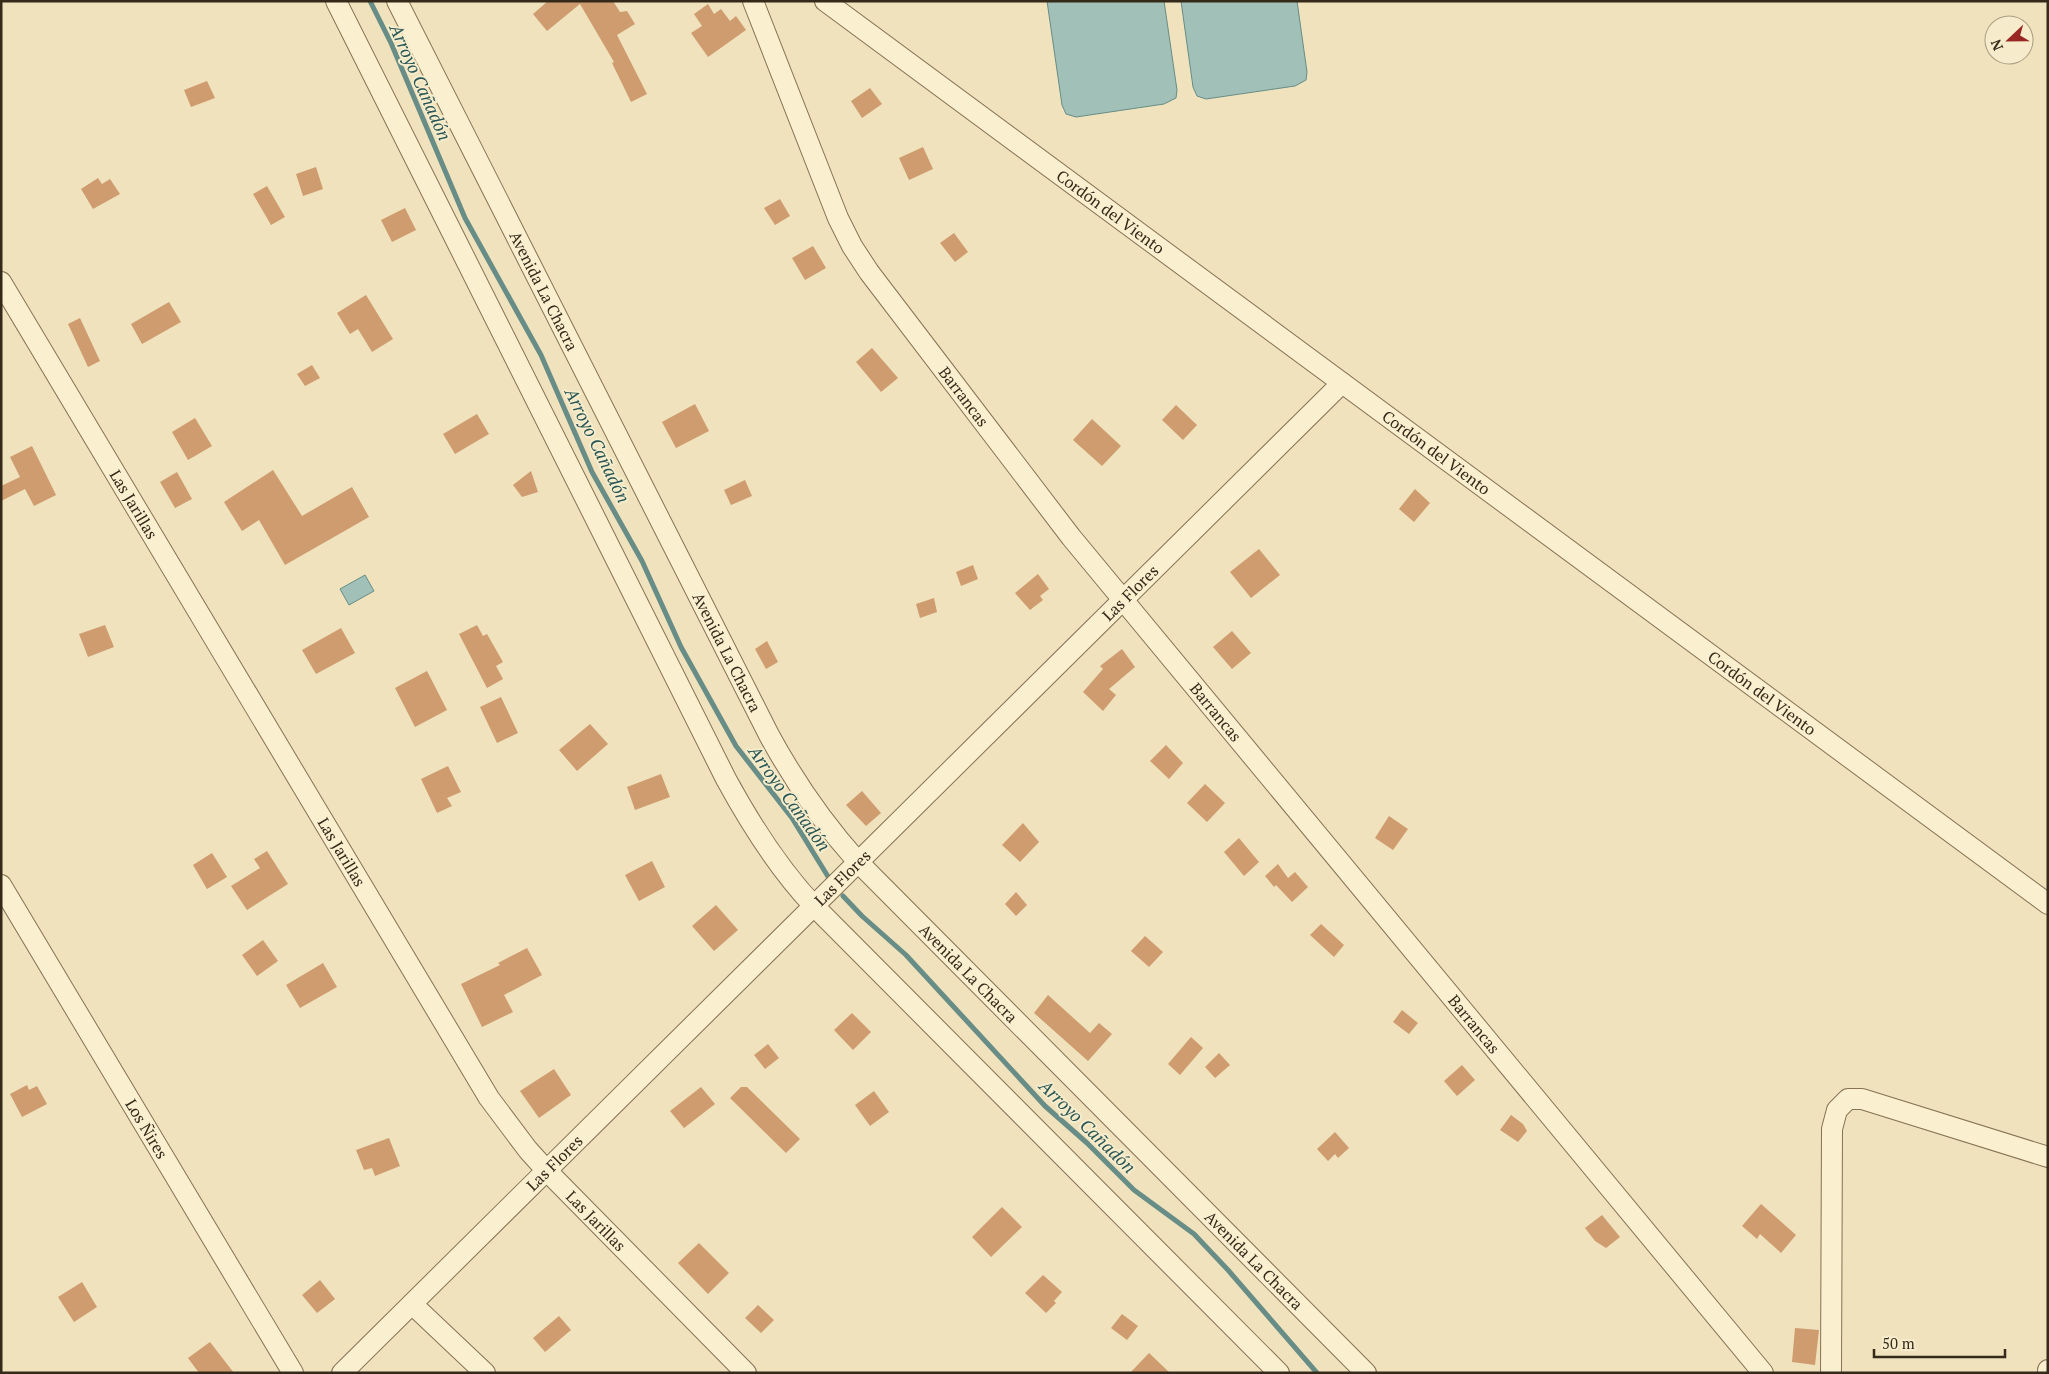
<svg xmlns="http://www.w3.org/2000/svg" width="2049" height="1374" font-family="'PT Serif',serif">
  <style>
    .water { fill: #a0c0b8; stroke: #678d86 }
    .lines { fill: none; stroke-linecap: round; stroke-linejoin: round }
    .stream { stroke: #678d86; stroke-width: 5 }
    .building { fill: #cf9c70 }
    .minor-casing { stroke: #877255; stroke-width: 22 }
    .minor { stroke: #faefcf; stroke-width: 20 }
    .labels { text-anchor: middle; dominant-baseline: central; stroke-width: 4; stroke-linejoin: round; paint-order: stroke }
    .street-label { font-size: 16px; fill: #35291a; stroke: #f6eccb }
    .water-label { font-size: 18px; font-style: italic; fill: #295655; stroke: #f6eccb }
  </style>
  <rect width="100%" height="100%" fill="#efe2bc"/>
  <path class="water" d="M1047 1H1164L1177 90 1176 98 1164 104 1076 117 1066 114 1062 105Z
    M1181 1H1297L1307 72 1306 80 1295 86 1206 99 1197 96 1193 87Z
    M365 575 374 591 349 605 340 589Z"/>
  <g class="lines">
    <path class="stream" d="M370 1 391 43 465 218 541 355 592 472 642 561 681 647 736 746 792 818 832 883
      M843 896 862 916 906 955 1045 1106 1087 1143 1134 1190 1194 1234 1228 1270 1317 1373"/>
  </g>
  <path class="building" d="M548 1H613L620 12 627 11 635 24 617 35 647 94 631 102 612 63 614 62 580 4 547 31 533 14Z
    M708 4 714 14 721 9 730 21 736 16 746 30 708 57 691 33 702 26 694 14Z
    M207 81 215 98 191 107 184 90Z
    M870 88 882 104 862 118 851 101Z
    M923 147 933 169 909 180 899 158Z
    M316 167 323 189 303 196 296 174Z
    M98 178 102 184 110 179 120 194 93 209 81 189Z
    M267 186 285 217 271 225 253 194Z
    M780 199 790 216 775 225 764 208Z
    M405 208 416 230 392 242 381 220Z
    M954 233 968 252 955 262 940 243Z
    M813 246 826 268 805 280 792 258Z
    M366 295 393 339 372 352 358 329 350 334 337 313Z
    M169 302 181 322 142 344 131 324Z
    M80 318 100 361 88 367 68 324Z
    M872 348 898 378 881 392 856 362Z
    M312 365 320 378 305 386 297 374Z
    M695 404 709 431 676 448 662 422Z
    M1176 405 1197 425 1183 440 1162 420Z
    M477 414 489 434 455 454 443 434Z
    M195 418 212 446 188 460 172 432Z
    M1092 419 1121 446 1102 466 1073 440Z
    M32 446 56 495 34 506 25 489 1 501V486L20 477 10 457Z
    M273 470 302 516 352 487 369 517 285 565 259 520 242 531 224 502Z
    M531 471 538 492 522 497 513 485Z
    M177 472 192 499 175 508 160 482Z
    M745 480 752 496 731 505 724 490Z
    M1415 489 1430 503 1414 522 1399 509Z
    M1259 549 1280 575 1251 598 1230 572Z
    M973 565 978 579 961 586 956 572Z
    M1038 574 1049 589 1040 596 1043 600 1030 610 1015 593Z
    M934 598 937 612 920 618 916 604Z
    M105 625 114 647 88 657 79 634Z
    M477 625 483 636 487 634 503 662 496 666 503 679 487 688 459 634Z
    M341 628 355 653 316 674 302 650Z
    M1232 631 1251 653 1232 669 1213 647Z
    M767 641 778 662 766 669 755 649Z
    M1122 649 1135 667 1109 689 1116 695 1103 711 1083 692 1103 669 1100 666Z
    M427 671 447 710 415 727 395 688Z
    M501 697 518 733 497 743 480 707Z
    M590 724 608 744 577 771 559 750Z
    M1166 745 1183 763 1169 779 1150 761Z
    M448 766 461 792 447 798 452 806 437 813 421 779Z
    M661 774 670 797 635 810 627 787Z
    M1205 784 1225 803 1207 822 1187 803Z
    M862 791 881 813 866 826 846 805Z
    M1389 816 1408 829 1393 850 1375 838Z
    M1023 823 1039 842 1020 862 1002 845Z
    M1239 838 1259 862 1244 876 1224 852Z
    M267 851 288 884 247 910 231 886 260 868 254 859Z
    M212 853 227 877 207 889 193 865Z
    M652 861 665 887 639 901 625 875Z
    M1278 864 1288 878 1295 872 1308 887 1292 902 1276 885 1274 887 1265 876Z
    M1016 892 1027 905 1016 916 1005 904Z
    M716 905 738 930 714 951 692 926Z
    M1321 924 1344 945 1334 957 1310 935Z
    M1145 936 1163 952 1149 967 1131 951Z
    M263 940 278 961 257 976 242 955Z
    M527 948 542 975 504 995 513 1012 482 1027 461 984 500 965 498 963Z
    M323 963 337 987 300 1008 286 985Z
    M1048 995 1090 1033 1099 1023 1112 1034 1088 1061 1034 1013Z
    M1402 1010 1418 1023 1409 1034 1393 1022Z
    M852 1013 871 1032 853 1050 834 1030Z
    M1191 1037 1203 1048 1180 1075 1168 1064Z
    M768 1044 779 1058 765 1069 754 1055Z
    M1219 1053 1230 1065 1215 1078 1205 1067Z
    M1462 1065 1475 1080 1457 1096 1444 1081Z
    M554 1069 571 1095 539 1118 520 1091Z
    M27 1085 29 1090 37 1086 47 1104 22 1117 10 1094Z
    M701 1087 715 1104 684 1128 670 1111Z
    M741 1087H747L800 1139 786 1153 730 1098Z
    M874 1091 889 1112 870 1126 855 1105Z
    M1511 1115 1523 1124 1527 1131 1518 1142 1500 1130Z
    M1335 1132 1349 1148 1338 1158 1335 1154 1328 1161 1317 1149Z
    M389 1138 400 1166 375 1176 372 1168 364 1170 356 1150Z
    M1761 1204 1796 1235 1781 1253 1760 1234 1757 1239 1742 1226Z
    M1002 1207 1022 1227 991 1257 972 1237Z
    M1602 1215 1620 1237 1606 1248 1595 1241 1585 1228Z
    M699 1243 729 1273 708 1294 678 1263Z
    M1043 1275 1062 1292 1054 1301 1056 1303 1046 1313 1025 1293Z
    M320 1280 335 1299 317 1313 302 1295Z
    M82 1282 97 1307 74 1322 58 1297Z
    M758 1305 774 1320 761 1333 745 1318Z
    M1122 1314 1138 1326 1127 1340 1111 1328Z
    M559 1316 571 1330 545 1352 533 1338Z
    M1795 1328 1819 1330 1815 1365 1792 1362Z
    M210 1342 234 1373H199L188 1358Z
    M1149 1353 1170 1373H1130Z"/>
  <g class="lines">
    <g class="minor-casing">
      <g id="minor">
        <path d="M336 1 726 779C751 825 778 868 814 906L1279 1373"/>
        <path id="s1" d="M397 1 769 735C794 781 823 823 858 862L1366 1373"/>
        <path id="s2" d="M753 1 838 218 852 246 869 272 1071 537 1763 1373"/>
        <path id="s3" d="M825 1 2048 904"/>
        <path id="s4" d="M1 282 489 1098 528 1150 547 1171 746 1373"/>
        <path id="s5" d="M1 885 293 1373"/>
        <path d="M412 1304 485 1373"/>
        <path id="s6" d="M342 1373 1342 383"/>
        <path d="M1831 1373 1832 1129 1837 1110 1848 1099H1862L2048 1157"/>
        <path d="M2048 1373V1370"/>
      </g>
    </g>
    <use href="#minor" class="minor"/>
  </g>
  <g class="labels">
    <g class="street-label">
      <text stroke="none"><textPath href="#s3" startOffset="355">Cordón del Viento</textPath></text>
      <text stroke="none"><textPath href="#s1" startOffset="325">Avenida La Chacra</textPath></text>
      <text stroke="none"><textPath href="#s2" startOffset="452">Barrancas</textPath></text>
      <text stroke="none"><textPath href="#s3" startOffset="760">Cordón del Viento</textPath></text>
      <text stroke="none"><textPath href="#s4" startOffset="259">Las Jarillas</textPath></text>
      <text stroke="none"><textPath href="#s6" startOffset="1109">Las Flores</textPath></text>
      <text stroke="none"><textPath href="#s1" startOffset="730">Avenida La Chacra</textPath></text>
      <text stroke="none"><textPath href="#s3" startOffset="1165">Cordón del Viento</textPath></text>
      <text stroke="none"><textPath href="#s2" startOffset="856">Barrancas</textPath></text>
      <text stroke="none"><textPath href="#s4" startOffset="664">Las Jarillas</textPath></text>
      <text stroke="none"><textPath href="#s6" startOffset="704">Las Flores</textPath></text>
      <text stroke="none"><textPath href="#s1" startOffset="1135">Avenida La Chacra</textPath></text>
      <text stroke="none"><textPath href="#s2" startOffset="1261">Barrancas</textPath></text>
      <text stroke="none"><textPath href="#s5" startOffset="284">Los Ñires</textPath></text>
      <text stroke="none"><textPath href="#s6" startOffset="299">Las Flores</textPath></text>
      <text stroke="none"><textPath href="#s4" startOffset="1114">Las Jarillas</textPath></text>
      <text stroke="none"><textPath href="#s1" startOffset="1540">Avenida La Chacra</textPath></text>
    </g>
    <g class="water-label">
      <text transform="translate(421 82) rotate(66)">Arroyo Cañadón</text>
      <text transform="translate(598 445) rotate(64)">Arroyo Cañadón</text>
      <text transform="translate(790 798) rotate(54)">Arroyo Cañadón</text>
      <text transform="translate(1088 1126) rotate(44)">Arroyo Cañadón</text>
    </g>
  </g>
  <rect width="2049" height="1374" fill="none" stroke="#35291a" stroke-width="5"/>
  <g transform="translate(2009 40) rotate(248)"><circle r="24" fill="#f6eccb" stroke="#a99e84"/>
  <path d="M0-4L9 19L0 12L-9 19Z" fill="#982723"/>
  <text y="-8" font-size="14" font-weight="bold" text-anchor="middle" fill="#35291a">N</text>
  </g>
  <path d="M1874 1349v8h131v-8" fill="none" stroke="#35291a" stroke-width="2.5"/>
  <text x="1882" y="1349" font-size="15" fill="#35291a" stroke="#f6eccb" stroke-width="4" paint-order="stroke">50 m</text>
</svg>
